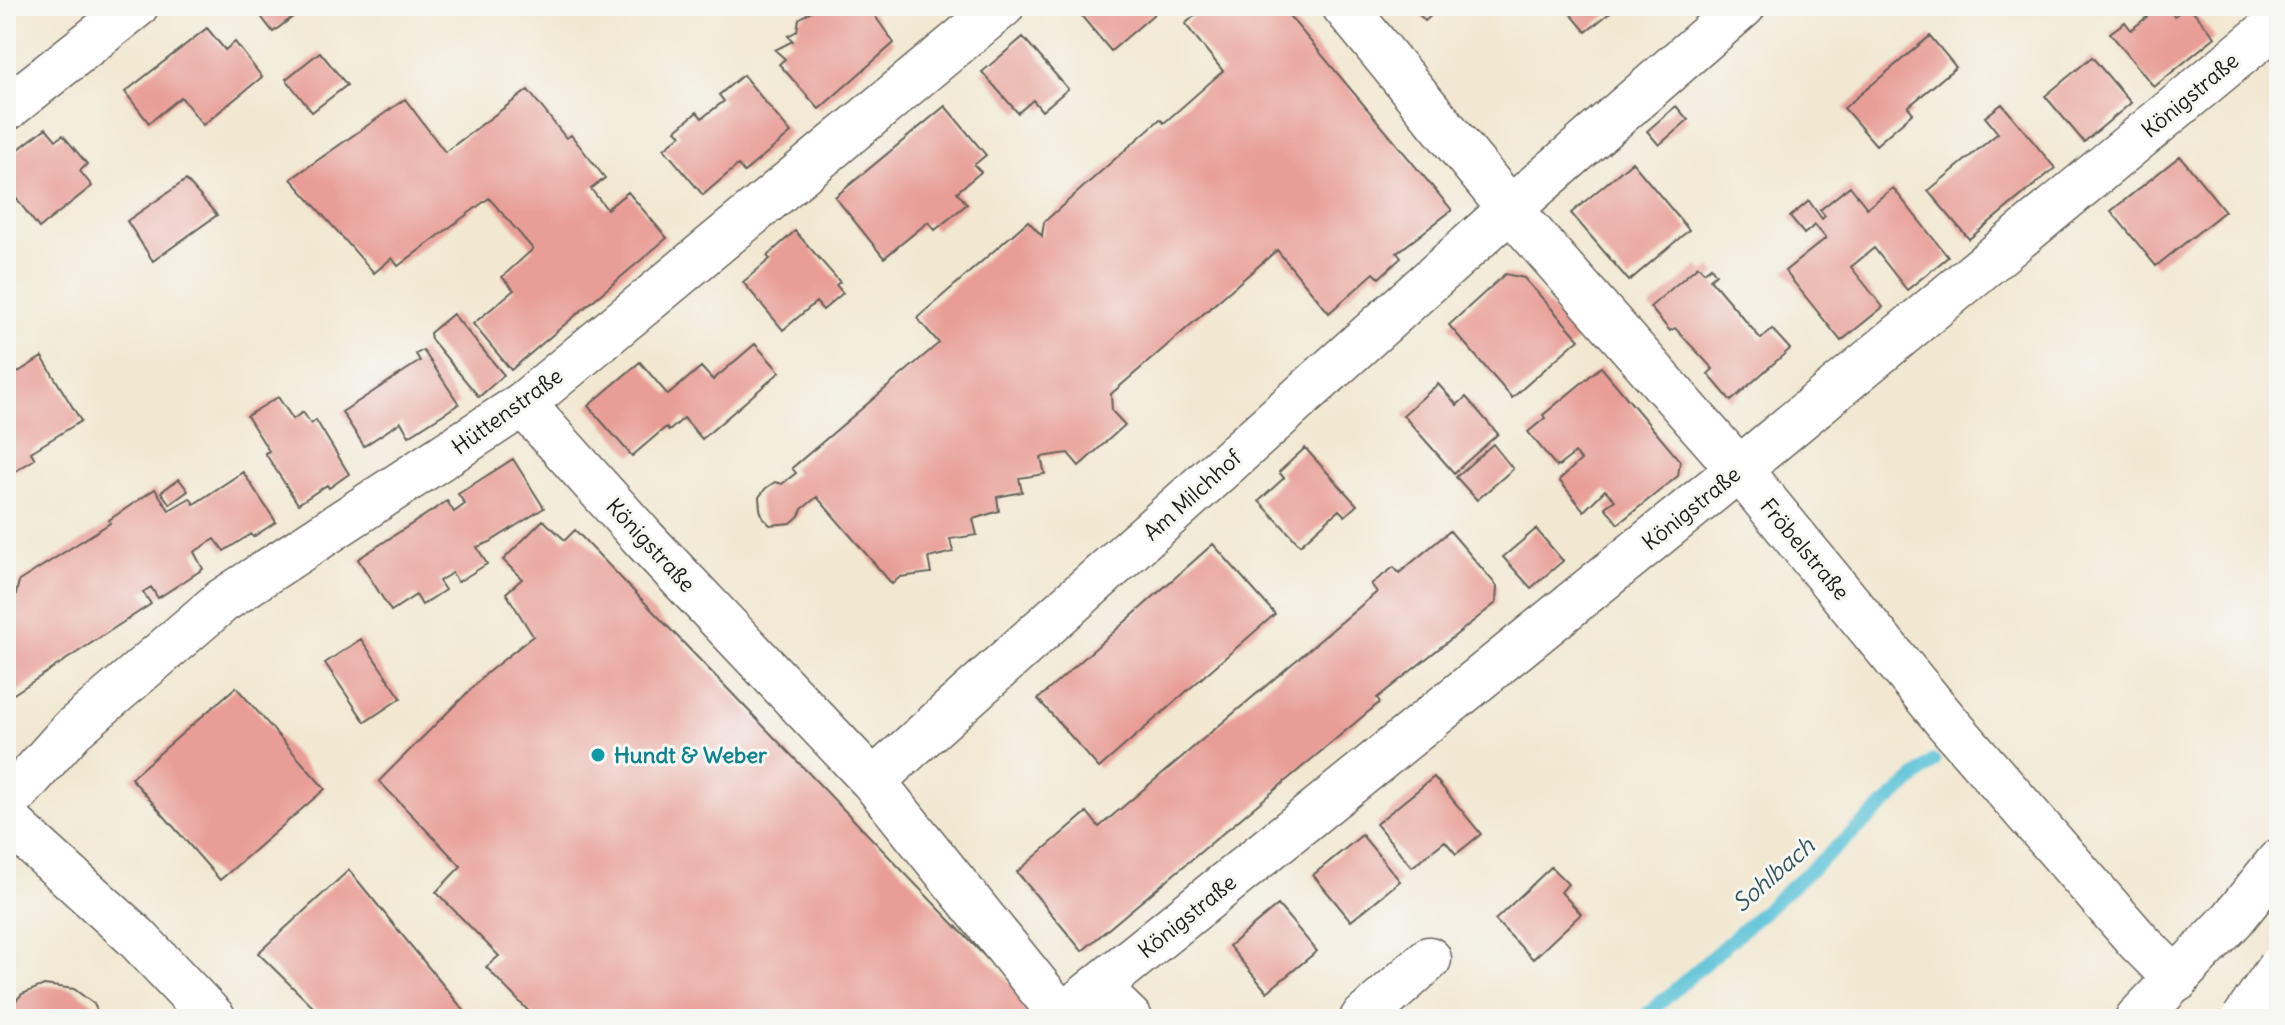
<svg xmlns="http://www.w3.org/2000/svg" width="2285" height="1025" font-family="Delius,sans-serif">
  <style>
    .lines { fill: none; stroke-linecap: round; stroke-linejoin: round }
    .stream { stroke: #5bc3d8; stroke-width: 14 }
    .building { fill: #e89e96 }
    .minor-casing { stroke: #67635c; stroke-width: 47 }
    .major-casing { stroke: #67635c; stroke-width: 47 }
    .minor { stroke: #fff; stroke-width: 44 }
    .major { stroke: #fff; stroke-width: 44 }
    .highway-bridge-casing { stroke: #67635c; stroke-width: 47; stroke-linecap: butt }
    .highway-bridge { stroke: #fff; stroke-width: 44 }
    .culture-dot { fill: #0f9aa8; stroke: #f6f6f2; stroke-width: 3 }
    .labels { text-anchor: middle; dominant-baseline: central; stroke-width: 6; stroke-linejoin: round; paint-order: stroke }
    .street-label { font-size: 22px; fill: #1c1c1c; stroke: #f6f6f2 }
    .culture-label { font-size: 22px; font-weight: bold; fill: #0d838f; stroke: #f6f6f2; text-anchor: start }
    .water-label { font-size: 24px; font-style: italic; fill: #32565e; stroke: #f6f6f2 }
  </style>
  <rect width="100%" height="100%" fill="#f6f6f2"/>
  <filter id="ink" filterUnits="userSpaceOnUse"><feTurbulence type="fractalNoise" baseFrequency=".0125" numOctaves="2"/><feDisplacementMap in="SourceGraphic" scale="16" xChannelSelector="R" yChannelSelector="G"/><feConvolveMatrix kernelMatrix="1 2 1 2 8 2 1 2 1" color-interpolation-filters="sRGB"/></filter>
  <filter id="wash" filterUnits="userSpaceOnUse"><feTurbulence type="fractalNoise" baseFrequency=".006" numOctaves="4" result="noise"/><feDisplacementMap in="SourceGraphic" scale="32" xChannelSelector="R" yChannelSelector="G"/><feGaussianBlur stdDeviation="1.8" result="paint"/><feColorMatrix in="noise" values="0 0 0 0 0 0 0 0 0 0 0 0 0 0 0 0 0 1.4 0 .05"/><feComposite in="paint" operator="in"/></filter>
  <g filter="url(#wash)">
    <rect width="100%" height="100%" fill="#f2e8d2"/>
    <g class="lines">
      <path class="stream" d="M1642 1019 1934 761"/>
    </g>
    <g id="blocks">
      <path class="building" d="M253 6H307L273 32Z
        M819 6H868L894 43 819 109 779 64 785 59 775 50 793 41 788 36 797 31 799 19Z
        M1073 6H1159L1161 8 1111 51Z
        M1206 6H1281L1452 210 1397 253 1401 258 1379 278 1374 273 1329 313 1277 250 1111 394 1112 411 1125 425 1079 466 1068 453 1041 457 1045 474 1019 478 1022 492 997 497 999 511 973 519 977 535 950 539 953 552 928 558 931 573 900 577 892 584 817 497 802 509 799 516 791 523 770 525 763 518 760 509 759 497 766 488 775 482 782 484 796 473 792 468 939 343 917 318 1028 221 1042 236 1044 222 1160 119 1164 123 1223 71 1185 24Z
        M1412 6H1442L1425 21Z
        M1564 6H1618L1586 32Z
        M2160 6H2166L2174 16 2189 6 2215 37 2154 87 2110 33 2125 22 2131 30Z
        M207 28 225 50 235 42 262 77 203 125 181 97 149 123 125 92Z
        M1930 36 1956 67 1908 107 1913 113 1876 145 1844 108Z
        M1023 37 1068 89 1042 111 1033 100 1018 113 982 72Z
        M320 52 347 85 312 112 286 79Z
        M2092 57 2131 103 2084 142 2045 96Z
        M743 75 791 133 744 172 738 165 703 195 664 149 681 135 676 130 697 112 702 118 724 101 719 95Z
        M528 90 566 138 571 135 605 178 591 189 607 209 628 192 667 238 511 370 473 324 514 290 502 277 533 249 489 198 398 266 392 258 374 273 291 179 405 99 445 152Z
        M2002 104 2055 168 1969 239 1928 191 1998 133 1985 117Z
        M945 106 986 155 974 165 981 172 957 192 967 204 935 230 928 222 884 258 835 197Z
        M1676 106 1688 120 1659 145 1647 131Z
        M46 128 56 140 63 135 87 164 80 171 92 186 39 228 6 185V159Z
        M2180 156 2225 211 2156 266 2111 211Z
        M1632 162 1689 230 1629 281 1571 213Z
        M186 180 217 215 153 261 127 221Z
        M1850 186 1867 208 1893 188 1948 257 1907 290 1874 248 1851 267 1883 307 1841 341 1785 271 1826 238 1815 225 1804 234 1790 217 1809 201 1822 219 1825 216 1820 210Z
        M795 231 840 282 836 285 843 293 823 310 816 302 783 330 743 282 770 259 767 256Z
        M1698 266 1704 272 1711 267 1716 274 1710 279 1761 339 1772 329 1790 349 1731 401 1708 374 1713 369 1675 328 1670 331 1650 307Z
        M1505 274 1524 278 1579 339 1512 398 1449 325Z
        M453 314 504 375 479 397 431 339 430 333Z
        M755 344 780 372 702 439 684 418 669 431 666 427 632 456 588 406 640 362 668 395 701 367 713 380Z
        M423 350 459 404 409 436 401 422 364 446 342 412 420 361 416 354Z
        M42 357 81 421 31 452 35 459 6 477V380Z
        M1601 367 1680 461 1678 476 1618 524 1605 507 1615 500 1605 490 1584 511 1559 480 1581 460 1575 453 1557 467 1528 432 1545 418 1543 415Z
        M1438 384 1457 405 1466 397 1498 434 1454 473 1403 415Z
        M278 397 293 419 303 412 311 424 316 420 349 474 329 488 327 485 298 504 265 453 269 451 247 416Z
        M1493 444 1513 469 1477 500 1456 477Z
        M1305 448 1357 505 1345 516 1339 510 1300 545 1259 501 1284 478 1279 472Z
        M513 459 544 508 490 542 477 547 487 564 458 582 452 573 439 581 445 590 422 605 416 595 391 611 358 559 447 501 454 512 465 504 458 494Z
        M243 472 276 522 253 537 251 534 224 551 215 539 194 552 203 569 158 598 151 587 143 592 151 604 6 699V623L11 615 19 581 110 523 109 520 155 489 169 510 190 498 194 504Z
        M179 479 188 491 170 504 161 492Z
        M543 520 565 540 575 530 1045 1019H536L486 967 499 956 436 892 461 866 379 781 487 673 533 636 506 593 522 579 503 560Z
        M1536 529 1563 561 1531 588 1503 557Z
        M1450 531 1497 586 1496 603 1377 698 1380 702 1082 951 1017 872 1087 812 1099 827 1377 592 1371 584 1394 567 1399 573Z
        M1213 544 1275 614 1099 768 1038 699Z
        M361 639 401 698 365 722 325 663Z
        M236 687 325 789 220 880 131 778Z
        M1434 777 1481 834 1456 854 1445 841 1412 867 1376 824Z
        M1362 835 1400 881 1351 921 1313 875Z
        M1551 867 1568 884 1561 892 1581 914 1533 959 1495 920Z
        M349 870 466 1013 459 1019H325L258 953Z
        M1278 905 1317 951 1267 992 1229 946Z
        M44 985 74 989 94 1004 101 1019H6V1011L22 994Z"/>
    </g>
  </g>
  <g filter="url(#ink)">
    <use href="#blocks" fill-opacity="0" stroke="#67635c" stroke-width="2"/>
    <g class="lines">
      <g class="minor-casing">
        <path id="minor" d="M1344 6 1510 209 1739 469 1947 722 2139 942 2177 980
          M6 109 136 6
          M523 404 644 539 873 781 1062 1016 1739 469 2279 22
          M873 781 1510 209 1743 6
          M6 804 72 730 222 601 523 404 1002 6
          M1098 988 1130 1019
          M1362 1019 1429 959"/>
      </g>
      <g class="major-casing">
        <path id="major" d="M6 819 136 937 214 1019
          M2137 1019 2232 920 2279 861"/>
      </g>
      <use href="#minor" class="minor"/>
      <use href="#major" class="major"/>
      <g class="highway-bridge-casing">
        <path id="highway-bridge" d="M2244 1019 2279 968"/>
      </g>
      <use href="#highway-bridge" class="highway-bridge"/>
    </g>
  </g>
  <circle class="culture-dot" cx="598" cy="755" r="8"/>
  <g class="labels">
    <g class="street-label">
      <text transform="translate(2190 95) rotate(-40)">Königstraße</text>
      <text transform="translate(507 411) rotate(-36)">Hüttenstraße</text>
      <text transform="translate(1192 495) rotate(-42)">Am Milchhof</text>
      <text transform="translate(1691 508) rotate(-39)">Königstraße</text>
      <text transform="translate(651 545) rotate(47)">Königstraße</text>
      <text transform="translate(1805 549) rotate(50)">Fröbelstraße</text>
      <text transform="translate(1187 916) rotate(-39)">Königstraße</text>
    </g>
    <g class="culture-label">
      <text x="614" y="755">Hundt &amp; Weber</text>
    </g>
    <g class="water-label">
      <text transform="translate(1773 874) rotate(-41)">Sohlbach</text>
    </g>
  </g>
  <rect width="2285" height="1025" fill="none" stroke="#f6f6f2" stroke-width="32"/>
</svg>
